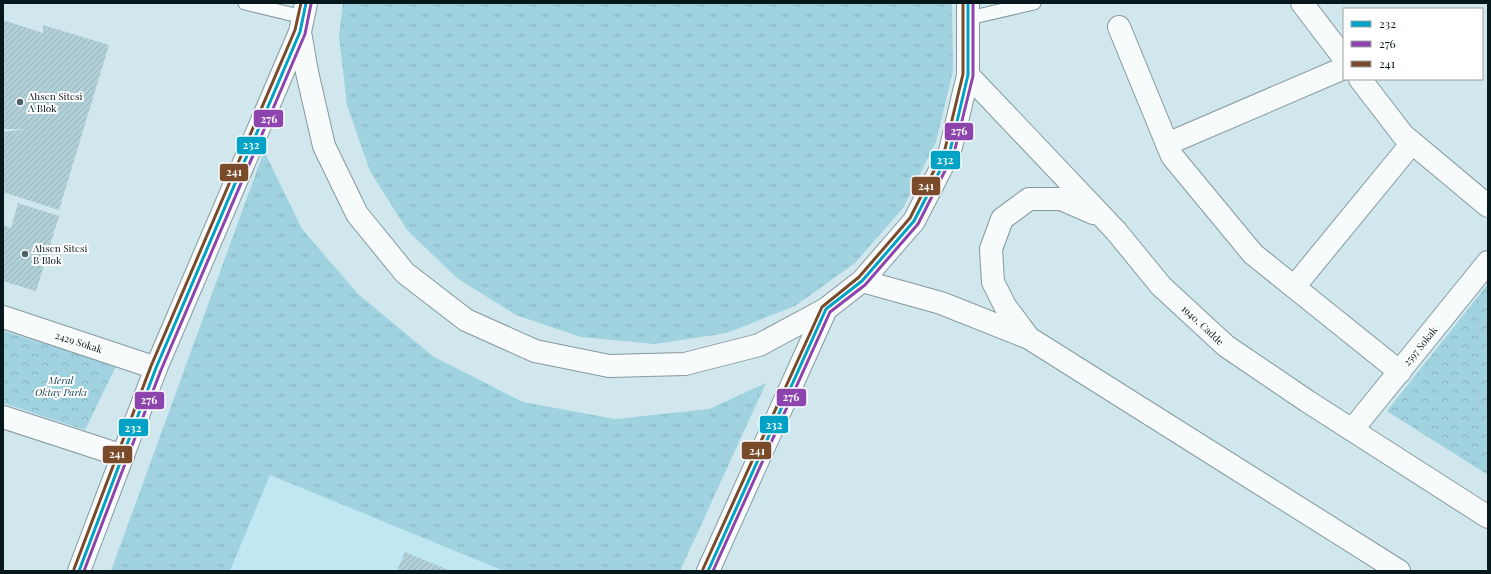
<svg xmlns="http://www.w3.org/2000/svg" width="1491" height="574" font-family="'Playfair Display',serif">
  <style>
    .built { fill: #c0e8f2 }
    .grass { fill: url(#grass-tufts) }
    .park { fill: url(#park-crowns) }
    .building { fill: url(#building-hatch) }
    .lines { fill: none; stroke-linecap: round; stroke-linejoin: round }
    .service-casing { stroke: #86999e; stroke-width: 15 }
    .minor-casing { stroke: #86999e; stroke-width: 24 }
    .primary-casing { stroke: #86999e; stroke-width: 24 }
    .service { stroke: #f8fbfc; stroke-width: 13 }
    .minor { stroke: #f8fbfc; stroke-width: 22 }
    .primary { stroke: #f8fbfc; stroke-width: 22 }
    .bus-1-casing { stroke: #fff; stroke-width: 6 }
    .bus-2-casing { stroke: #fff; stroke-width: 6 }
    .bus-3-casing { stroke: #fff; stroke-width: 6 }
    .bus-1 { stroke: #00a2c5; stroke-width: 3 }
    .bus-2 { stroke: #8e44ad; stroke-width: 3 }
    .bus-3 { stroke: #7a4b2a; stroke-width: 3 }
    .poi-dot { fill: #4d6065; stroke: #fff; stroke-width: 1.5 }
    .labels { text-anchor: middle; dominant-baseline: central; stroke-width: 4; stroke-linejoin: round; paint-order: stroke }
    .poi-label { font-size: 10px; fill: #07181c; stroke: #fff; text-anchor: start }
    .street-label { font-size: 10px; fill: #07181c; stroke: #fff }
    .park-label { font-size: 10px; font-style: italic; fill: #15434f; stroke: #fff }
    .line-badge { stroke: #fff; stroke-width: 1.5 }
    .badge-label { font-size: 11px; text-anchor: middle; font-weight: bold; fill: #fff }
  </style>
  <defs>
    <pattern id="grass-tufts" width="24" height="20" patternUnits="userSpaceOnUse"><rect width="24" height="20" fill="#a0d2e0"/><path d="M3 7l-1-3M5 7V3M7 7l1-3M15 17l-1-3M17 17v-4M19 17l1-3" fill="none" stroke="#88b4c0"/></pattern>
    <pattern id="park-crowns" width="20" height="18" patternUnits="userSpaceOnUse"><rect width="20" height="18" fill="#a0d2e0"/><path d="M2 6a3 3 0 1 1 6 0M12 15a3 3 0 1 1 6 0" fill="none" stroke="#88b4c0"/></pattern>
    <pattern id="building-hatch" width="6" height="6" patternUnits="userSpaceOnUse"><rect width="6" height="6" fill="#b1cfd7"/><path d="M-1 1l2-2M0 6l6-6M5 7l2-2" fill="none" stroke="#97b1b8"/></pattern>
  </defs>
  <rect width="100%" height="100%" fill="#cfe7ed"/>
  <path class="built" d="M270 475 504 571H230Z"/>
  <path class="grass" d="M343 3H952L953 71 936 142 903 208 855 263 795 306 727 333 655 344 581 337 516 315 457 278 407 230 370 171 347 105 339 37Z
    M264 151 302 229 358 294 434 357 523 402 615 419 709 409 766 383 680 571H504L270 475 230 571H111Z"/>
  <path class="park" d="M1488 284V475L1387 411Z
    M3 331 116 366 85 430 3 403Z"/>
  <path class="building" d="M3 20 43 33V25L109 45 59 210 3 192V132L26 129H3Z
    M18 203 59 216 36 291 3 281V225L11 228Z
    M405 552 451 571H397Z"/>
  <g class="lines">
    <g class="service-casing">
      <path id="service" d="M245 3 303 17
        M969 18 1034 3"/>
    </g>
    <g class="minor-casing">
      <path id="minor" d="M1302 3 1344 58
        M1119 27 1172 156 1253 254 1400 372
        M1360 79 1403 135 1488 206
        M1167 144 1344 68
        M1294 287 1412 143
        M3 317 156 368
        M3 417 123 456
        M1352 430 1488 262"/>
    </g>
    <g class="primary-casing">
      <path id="primary" d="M300 32 307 72 324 146 357 214 405 273 466 320 535 351 609 366 685 364 759 345 826 309 862 281 914 221 950 151 968 75V3
        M968 75 1116 231 1161 286 1226 346 1307 401 1488 517
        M862 281 941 303 1029 338 1399 571
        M1029 338 1005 306 993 282 991 249 1002 219 1029 199H1061L1093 213
        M79 571 156 368 300 32 306 3
        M708 571 826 309"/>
    </g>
    <use href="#service" class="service"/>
    <use href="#minor" class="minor"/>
    <use href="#primary" class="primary"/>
    <g class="bus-1-casing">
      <path id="bus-1" d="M79 571 156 368 300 32 306 3
        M708 571 826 309 862 281 914 221 950 151 968 75V3"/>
    </g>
    <g class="bus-2-casing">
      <path id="bus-2" d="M84 571 161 370 305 34 311 4
        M713 571 830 312 865 285 918 224 954 153 973 76V3"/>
    </g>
    <g class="bus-3-casing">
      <path id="bus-3" d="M74 569 151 366 295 30 301 3
        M703 569 822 307 859 277 910 218 945 149 963 74V3"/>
    </g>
    <use href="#bus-1" class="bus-1"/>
    <use href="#bus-2" class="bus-2"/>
    <use href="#bus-3" class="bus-3"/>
  </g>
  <g class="poi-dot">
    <circle cx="20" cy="102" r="4"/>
    <circle cx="25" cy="254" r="4"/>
  </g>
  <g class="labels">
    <g class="poi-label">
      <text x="28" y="96">Ahsen Sitesi<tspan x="28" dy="12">A Blok</tspan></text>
      <text x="33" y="248">Ahsen Sitesi<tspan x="33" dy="12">B Blok</tspan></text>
    </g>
    <g class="street-label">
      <text transform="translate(1203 325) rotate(43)">1940. Cadde</text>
      <text transform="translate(79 342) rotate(18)">2429 Sokak</text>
      <text transform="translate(1420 346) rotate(-51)">2597 Sokak</text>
    </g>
    <g class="park-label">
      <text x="61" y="380">Meral<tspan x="61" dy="12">Oktay Parkı</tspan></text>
    </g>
  </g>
  <g class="line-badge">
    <rect x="253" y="109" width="31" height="19" rx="4" fill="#8e44ad"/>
    <rect x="944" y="122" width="30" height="19" rx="4" fill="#8e44ad"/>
    <rect x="236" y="136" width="31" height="19" rx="4" fill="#00a2c5"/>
    <rect x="930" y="150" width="31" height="20" rx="4" fill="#00a2c5"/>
    <rect x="219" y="163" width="30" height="19" rx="4" fill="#7a4b2a"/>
    <rect x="911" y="176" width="30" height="20" rx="4" fill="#7a4b2a"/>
    <rect x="776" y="388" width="31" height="19" rx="4" fill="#8e44ad"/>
    <rect x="134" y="391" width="31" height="19" rx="4" fill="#8e44ad"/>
    <rect x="759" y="415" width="30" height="19" rx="4" fill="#00a2c5"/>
    <rect x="118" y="418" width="31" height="19" rx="4" fill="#00a2c5"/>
    <rect x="741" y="441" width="31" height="19" rx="4" fill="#7a4b2a"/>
    <rect x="102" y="445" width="31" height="19" rx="4" fill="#7a4b2a"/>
  </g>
  <g class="badge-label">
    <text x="269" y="123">276</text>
    <text x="959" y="135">276</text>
    <text x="251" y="149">232</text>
    <text x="945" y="164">232</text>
    <text x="234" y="176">241</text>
    <text x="926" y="190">241</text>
    <text x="791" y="401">276</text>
    <text x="149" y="404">276</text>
    <text x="774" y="429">232</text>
    <text x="133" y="432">232</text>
    <text x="757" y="455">241</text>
    <text x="117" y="458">241</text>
  </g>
  <rect width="1491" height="574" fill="none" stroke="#07181c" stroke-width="8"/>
  <rect x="1343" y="8" width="140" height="72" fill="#ffffff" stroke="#9ca3a4"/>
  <rect x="1351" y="21" width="20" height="6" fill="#00a2c5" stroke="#9ca3a4"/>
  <text x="1379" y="28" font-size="12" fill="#07181c">232</text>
  <rect x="1351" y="41" width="20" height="6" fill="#8e44ad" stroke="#9ca3a4"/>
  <text x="1379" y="48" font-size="12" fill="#07181c">276</text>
  <rect x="1351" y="61" width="20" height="6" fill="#7a4b2a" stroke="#9ca3a4"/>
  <text x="1379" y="68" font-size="12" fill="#07181c">241</text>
</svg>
